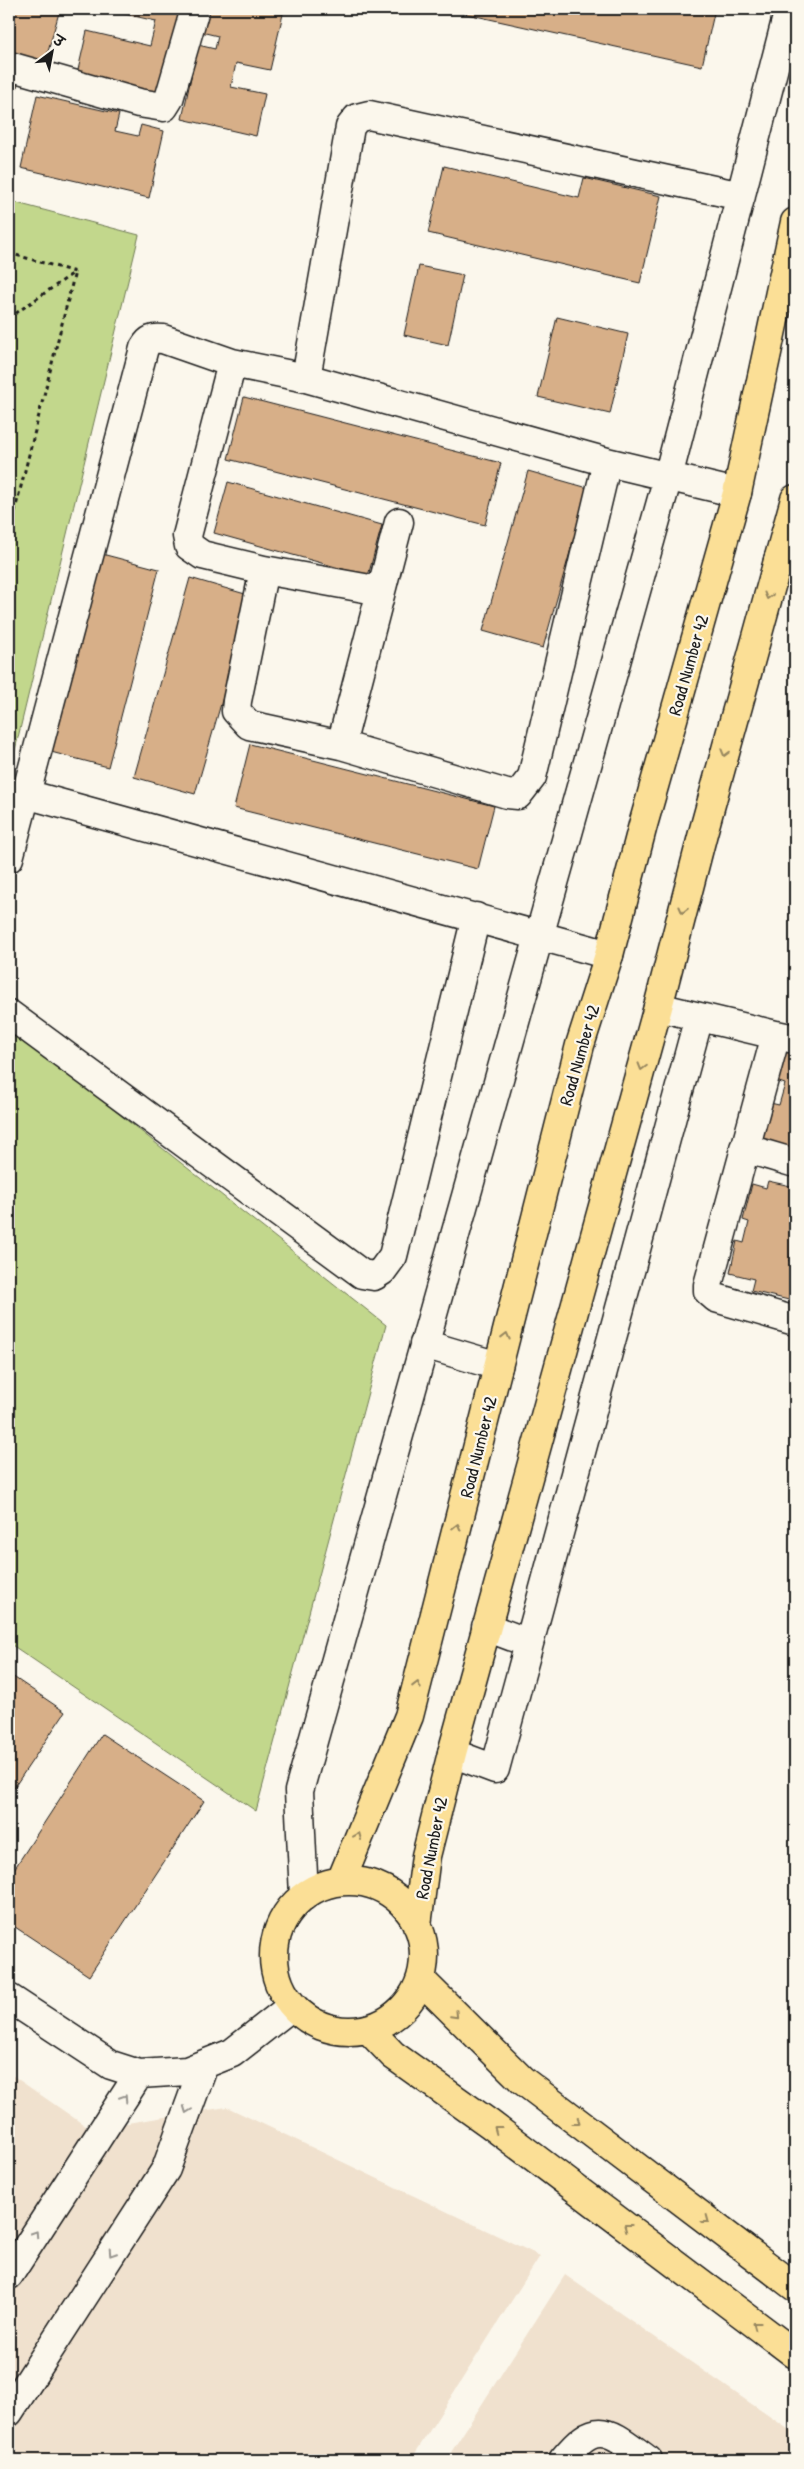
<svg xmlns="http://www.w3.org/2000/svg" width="804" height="2469" font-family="'Patrick Hand','Playpen Sans Deva',sans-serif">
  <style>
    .built { fill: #f0e1ce }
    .green { fill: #c2d78c; stroke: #6f7a54 }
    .building { fill: #d7af88; stroke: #1c1c1c }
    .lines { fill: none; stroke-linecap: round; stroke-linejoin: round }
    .minor-casing { stroke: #1c1c1c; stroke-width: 31 }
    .major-casing { stroke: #1c1c1c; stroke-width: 31 }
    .path { stroke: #1c1c1c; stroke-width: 3; stroke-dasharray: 4 4; stroke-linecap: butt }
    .minor { stroke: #fbf7ec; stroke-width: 28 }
    .major { stroke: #fbdf96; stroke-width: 28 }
    .oneway { stroke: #97875f }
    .oneway2 { stroke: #97948e }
    .labels { text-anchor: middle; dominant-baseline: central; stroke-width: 4.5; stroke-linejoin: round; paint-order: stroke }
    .street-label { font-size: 18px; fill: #1c1c1c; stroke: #fbf7ec }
  </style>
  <rect width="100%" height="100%" fill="#fbf7ec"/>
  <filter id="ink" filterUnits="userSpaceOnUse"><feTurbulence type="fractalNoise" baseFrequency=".02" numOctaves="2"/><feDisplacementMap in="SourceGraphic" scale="10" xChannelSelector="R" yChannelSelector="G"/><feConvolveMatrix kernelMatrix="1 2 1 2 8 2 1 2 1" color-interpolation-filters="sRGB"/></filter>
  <g filter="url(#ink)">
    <path class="built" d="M9 2073 90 2129 227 2107 540 2256 411 2460H9Z
      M565 2275 795 2434V2460H446Z"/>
    <path class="green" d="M9 201 139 235 9 775Z
      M9 1027 386 1325 256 1811 9 1643Z"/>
    <path class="building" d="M9 9H60L42 73 9 63Z
      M103 9H180L158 103 75 83 87 31 150 46 156 21Z
      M206 9H258L283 14 270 70 236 63 231 87 265 94 256 136 182 119 198 45 215 49 218 36 201 32Z
      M444 9H715L702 66Z
      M9 80 18 83 9 121Z
      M37 95 119 114 115 131 138 136 141 125 164 131 149 198 21 168Z
      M444 166 579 198 584 178 661 196 640 283 428 233Z
      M419 266 463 275 448 345 404 335Z
      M557 317 628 334 610 414 538 397Z
      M244 397 501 463 485 525 228 459Z
      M528 471 588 488 543 648 483 631Z
      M228 482 382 525 368 576 214 533Z
      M102 554 159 569 108 767 51 752Z
      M190 578 252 596 195 794 134 777Z
      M250 744 494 806 478 869 234 808Z
      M785 1046 795 1049V1157L759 1148 770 1103 779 1105 785 1084 776 1081Z
      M768 1181 795 1187V1239L789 1261 795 1263 793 1301 751 1291 754 1279 730 1273 737 1241 744 1243 749 1222 743 1220 752 1184 766 1188Z
      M9 1674 65 1712 9 1795Z
      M102 1734 204 1801 89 1976 9 1923V1877Z"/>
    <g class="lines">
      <g class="minor-casing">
        <path id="minor" d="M9 66 139 103 164 107 169 99 195 9
          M232 363 187 536 189 546 202 555 264 570 381 591
          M306 378 350 127 357 118 369 115 741 196
          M778 560 795 565
          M264 570 237 701 236 711 249 725 341 745 507 794 518 795 532 777 607 462
          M341 745 399 522
          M26 794 609 955
          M9 858 144 348C149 339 153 338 163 339L232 363 306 378 607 462 737 493
          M658 1007 776 1035
          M9 1014 362 1274 374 1276 382 1271 393 1256 476 917
          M795 1039 776 1035 708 1285V1291L716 1298 795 1321
          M744 1148 795 1163
          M424 1344 498 1366
          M486 1627 529 1643
          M452 1753 495 1769 699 1017
          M304 1896 299 1791 668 477 789 9
          M9 1998 111 2065 139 2074 187 2071 232 2053 292 2006
          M9 2275 139 2074
          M9 2412 166 2169 204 2065
          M563 2460C598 2416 610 2433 648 2460"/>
      </g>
      <g class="major-casing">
        <path id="major" d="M341 1881 409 1716 580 1045 609 955 643 825 737 493 795 222
          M274 1956a75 75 0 1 1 150 0a75 75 0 1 1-150 0Z
          M417 1925 426 1856 452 1753 658 1007 703 833 795 499
          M421 1980 522 2080 795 2287
          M369 2030 393 2055 490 2124 795 2354"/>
      </g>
      <path class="path" d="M9 253 75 272 9 534
        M9 318 75 272"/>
      <use href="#minor" class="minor"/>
      <use href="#major" class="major"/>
    </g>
    <defs><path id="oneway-chevron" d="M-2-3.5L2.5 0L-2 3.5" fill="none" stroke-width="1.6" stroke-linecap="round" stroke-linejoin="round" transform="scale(1.25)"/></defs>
    <g class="oneway">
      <use href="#oneway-chevron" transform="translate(768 596) rotate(105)"/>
      <use href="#oneway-chevron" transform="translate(725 753) rotate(105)"/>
      <use href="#oneway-chevron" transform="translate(683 910) rotate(104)"/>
      <use href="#oneway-chevron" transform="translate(642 1067) rotate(106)"/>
      <use href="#oneway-chevron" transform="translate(506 1336) rotate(-76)"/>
      <use href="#oneway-chevron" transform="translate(457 1527) rotate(-76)"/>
      <use href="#oneway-chevron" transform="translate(417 1685) rotate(-76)"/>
      <use href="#oneway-chevron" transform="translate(358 1836) rotate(-67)"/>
      <use href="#oneway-chevron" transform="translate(455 2015) rotate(46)"/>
      <use href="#oneway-chevron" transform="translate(577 2122) rotate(37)"/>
      <use href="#oneway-chevron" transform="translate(497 2129) rotate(-143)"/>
      <use href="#oneway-chevron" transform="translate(706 2220) rotate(37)"/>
      <use href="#oneway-chevron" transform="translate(627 2227) rotate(-143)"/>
      <use href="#oneway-chevron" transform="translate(756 2325) rotate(-143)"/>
    </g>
    <g class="oneway2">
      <use href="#oneway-chevron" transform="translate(124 2098) rotate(-57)"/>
      <use href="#oneway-chevron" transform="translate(187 2110) rotate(111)"/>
      <use href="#oneway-chevron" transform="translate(35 2234) rotate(-57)"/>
      <use href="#oneway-chevron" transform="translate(112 2253) rotate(123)"/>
    </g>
  </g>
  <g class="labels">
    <g class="street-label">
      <text transform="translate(688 665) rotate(-74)">Road Number 42</text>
      <text transform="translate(579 1055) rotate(-74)">Road Number 42</text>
      <text transform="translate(478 1447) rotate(-76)">Road Number 42</text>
      <text transform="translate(431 1848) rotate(-79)">Road Number 42</text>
    </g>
  </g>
  <rect width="804" height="2469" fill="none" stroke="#fbf7ec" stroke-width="30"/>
  <rect x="15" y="15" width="774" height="2439" fill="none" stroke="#1c1c1c" stroke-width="2" filter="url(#ink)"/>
  <g transform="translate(52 52) rotate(32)" stroke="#fbf7ec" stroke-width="4" paint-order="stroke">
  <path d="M0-4L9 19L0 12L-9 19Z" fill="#1c1c1c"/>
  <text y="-8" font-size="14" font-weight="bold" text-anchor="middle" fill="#1c1c1c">उ</text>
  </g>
</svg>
